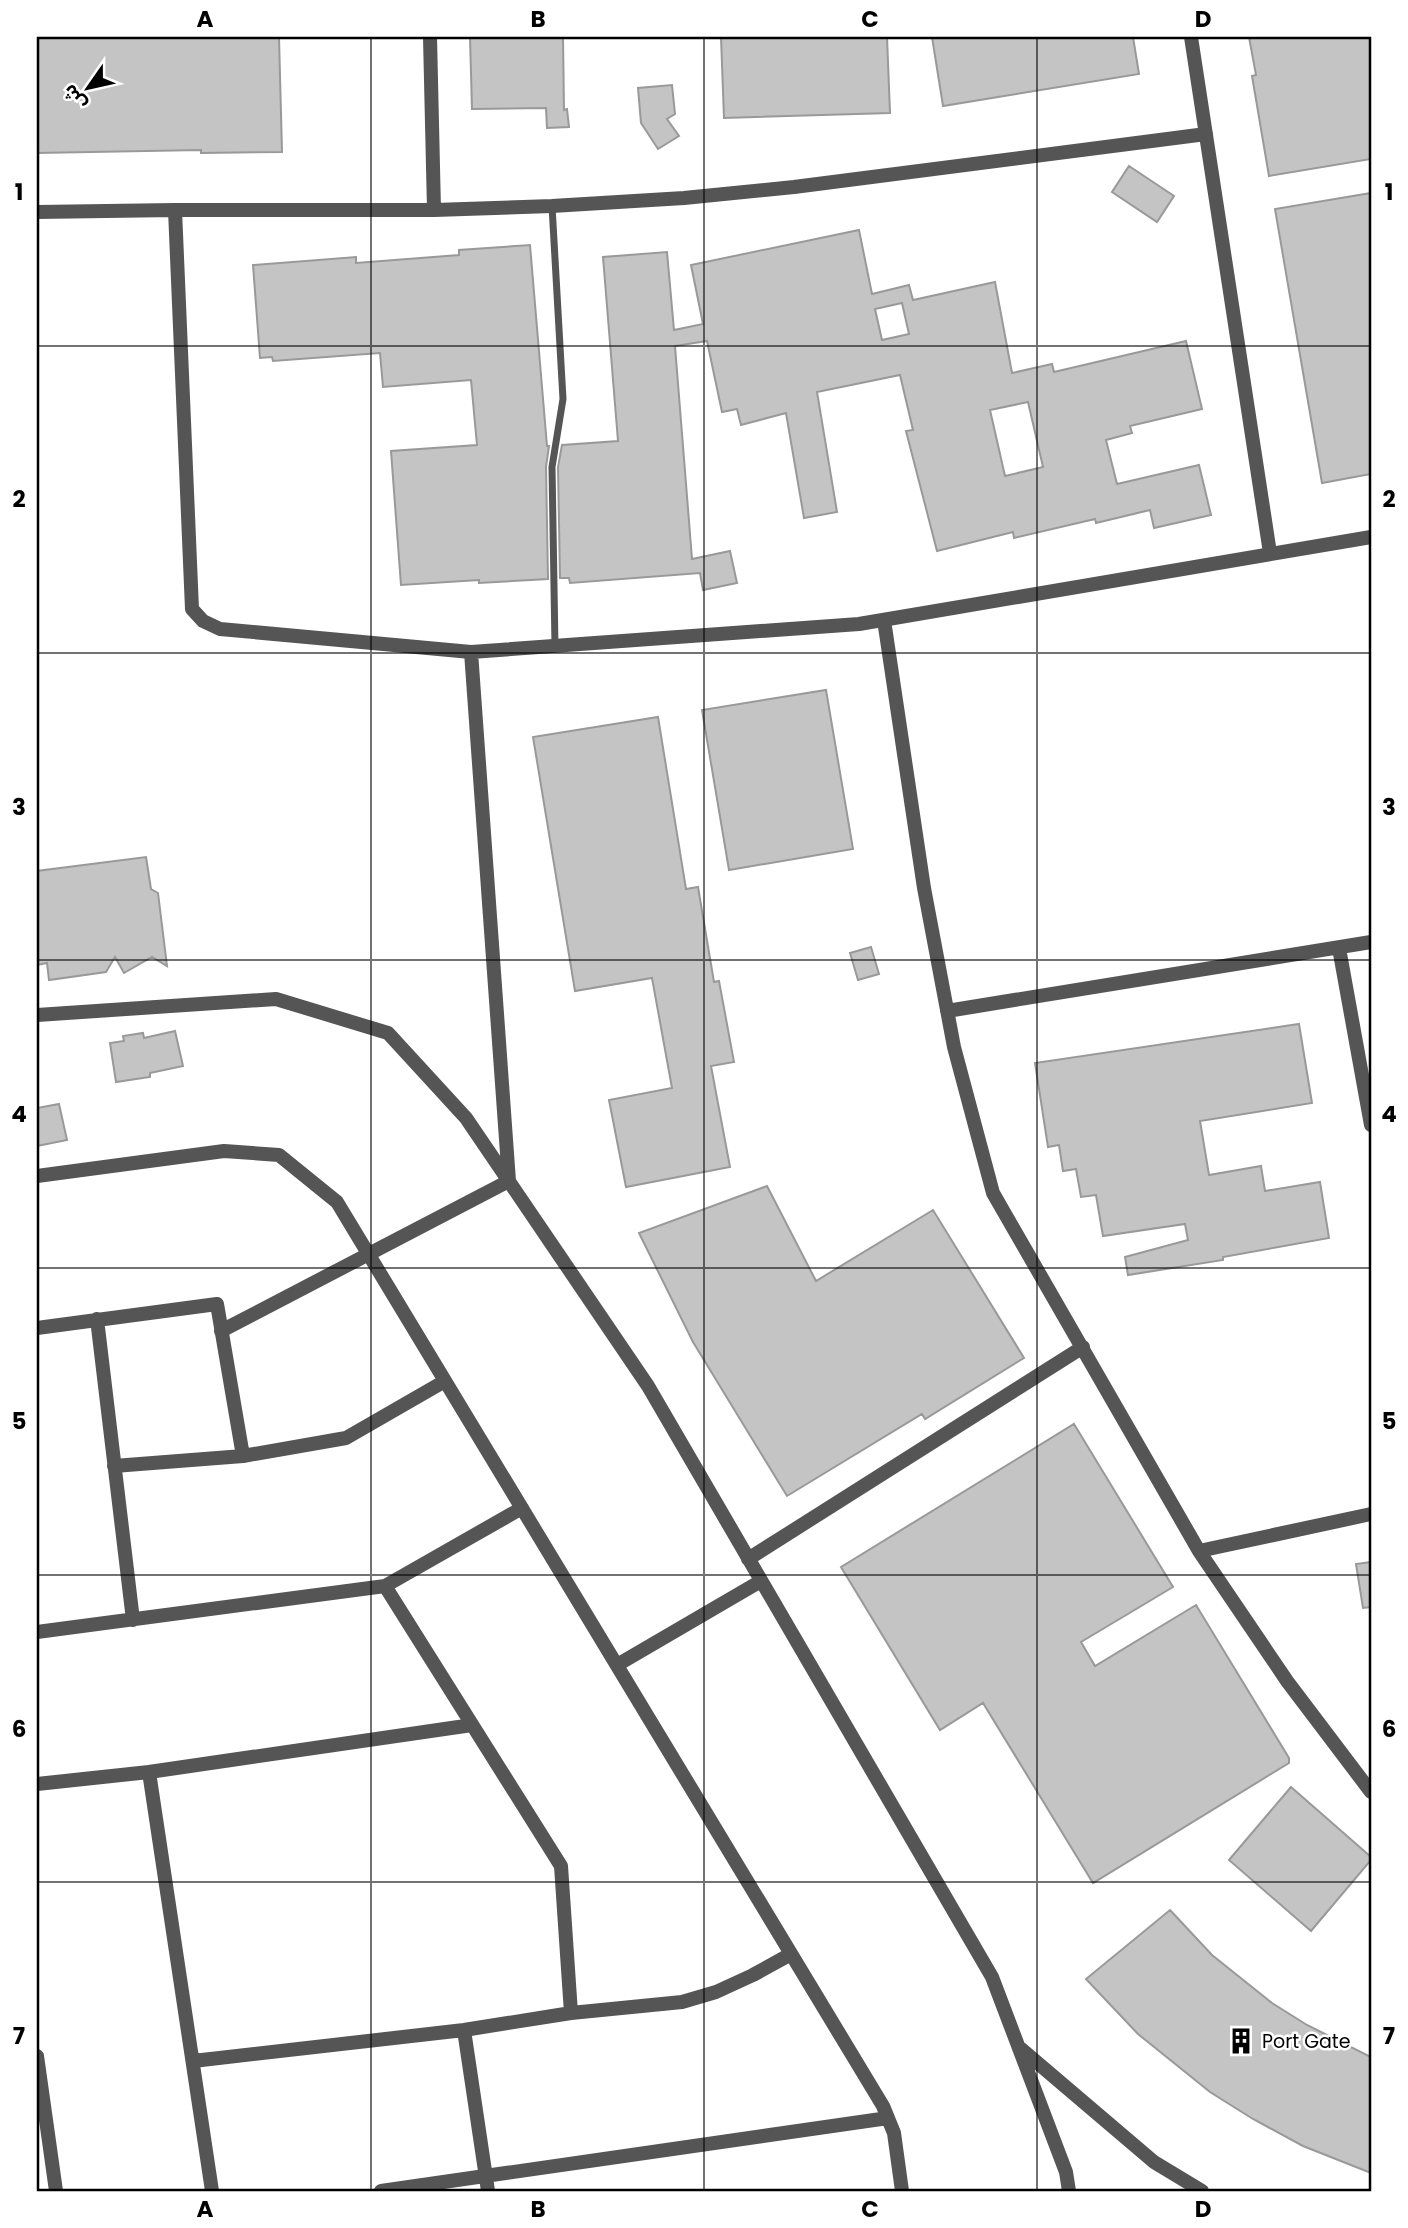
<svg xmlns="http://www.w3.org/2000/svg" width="1408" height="2228" font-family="Poppins,'Noto Sans Arabic',sans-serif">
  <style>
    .building { fill: #c4c4c4; stroke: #999; stroke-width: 2; fill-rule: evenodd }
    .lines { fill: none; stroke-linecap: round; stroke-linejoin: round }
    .service { stroke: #555; stroke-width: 7 }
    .minor { stroke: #555; stroke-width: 14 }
    .grid { fill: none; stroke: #000; stroke-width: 2; stroke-opacity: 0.55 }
    .labels { text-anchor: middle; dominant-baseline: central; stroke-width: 5; stroke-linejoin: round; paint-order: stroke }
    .poi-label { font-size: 19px; fill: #000; stroke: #fff; text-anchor: start }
    .neatline { fill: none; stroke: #000; stroke-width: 2.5 }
    .grid-label { font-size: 23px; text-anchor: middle; font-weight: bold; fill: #000 }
  </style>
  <rect width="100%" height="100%" fill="#fff"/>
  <path class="building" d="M37 37H279L282 152 201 153V150L37 153Z
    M470 37H563L564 110 567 109 569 127 547 128 546 108 472 109Z
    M721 37H887L890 113 724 118Z
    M932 37H1133L1139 74 943 106Z
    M1249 37H1371V159L1269 176 1252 76 1256 75Z
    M672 85 675 114 667 119 679 136 658 149 641 123 638 88Z
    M1129 166 1174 196 1157 222 1112 192Z
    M1371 193V474L1322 483 1275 209Z
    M859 230 872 294 909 285 913 300 995 282 1012 373 1052 364 1054 372 1186 341 1202 409 1130 426 1132 433 1106 440 1117 484 1199 465 1211 515 1154 528 1150 510 1096 523 1095 519 1014 538 1013 532 937 551 906 431 913 430 900 375 817 392 837 512 804 518 786 413 741 425 737 409 722 412 707 341 675 346 692 559 730 551 737 583 703 590 700 573 570 583 569 578H560L558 467 562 445 618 441 603 257 667 252 674 330 703 324 691 265ZM902 303 909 334 882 340 875 309ZM1028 402 1043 467 1005 476 990 410Z
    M530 245 547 446H549L546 467 548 579 479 583V580L401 585 391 451 477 445 471 380 383 387 380 353 273 361 272 357 260 358 253 265 356 257V263L459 255V250Z
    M826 690 853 849 729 870 702 710Z
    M658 717 686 889 698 887 714 982 719 981 734 1062 711 1066 730 1167 626 1187 609 1100 672 1088 652 978 575 991 533 737Z
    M146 857 151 889 158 893 167 966 152 957 124 973 115 957 106 972 49 980 47 963 37 965V871Z
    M871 947 879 974 858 980 850 953Z
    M1299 1024 1312 1103 1200 1121 1209 1175 1261 1166 1265 1191 1320 1182 1329 1238 1223 1257V1260L1128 1275 1125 1257 1188 1240 1185 1224 1103 1236 1096 1195 1081 1197 1076 1169 1063 1171 1059 1145 1048 1147 1035 1063Z
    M175 1031 183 1066 150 1073V1077L116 1082 110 1043 124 1041 123 1036 143 1033 144 1038Z
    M59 1104 67 1140 37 1146V1108Z
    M767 1186 816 1281 933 1210 1024 1358 925 1419 922 1414 787 1496 693 1342 639 1233Z
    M1074 1424 1173 1587 1081 1642 1095 1666 1196 1605 1289 1758V1763L1093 1883 983 1703 940 1730 841 1567Z
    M1371 1562V1607L1363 1608 1356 1564Z
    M1291 1787 1371 1857V1860L1311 1931 1229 1860Z
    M1170 1910 1212 1955 1272 2003 1307 2025 1371 2057V2173L1303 2146 1253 2119 1210 2092 1138 2034 1086 1979Z"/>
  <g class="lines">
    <path class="service" d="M552 206 563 399 552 467 555 646"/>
    <path class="minor" d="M430 37 434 210
      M1191 37 1270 553
      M175 210H434L552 206 684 198 794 187 1206 134
      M37 212 175 210 192 609 203 621 220 629 471 652 509 1181 221 1331
      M884 620 924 888 954 1047 993 1193 1199 1551 1287 1681 1371 1792
      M471 652 859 624 1371 537
      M1339 948 1371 1125
      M947 1011 1371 942
      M37 1015 276 999 388 1033 466 1118 648 1386 992 1977 1066 2172 1069 2191
      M37 1176 224 1151 279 1155 337 1202 883 2106 894 2133 902 2191
      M97 1319 133 1620
      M37 1328 217 1304 243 1456
      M114 1466 243 1456 346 1438 445 1381
      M1199 1551 1371 1514
      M748 1559 1083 1347
      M385 1586 561 1866 571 2013
      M37 1632 385 1586 522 1508
      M617 1665 761 1581
      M149 1772 212 2191
      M37 1784 149 1772 472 1725
      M464 2030 488 2191
      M1019 2047 1154 2162 1202 2191
      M37 2056 56 2191
      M193 2061 464 2030 571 2013 682 2002 716 1992 753 1975 791 1954
      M381 2191 888 2118"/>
  </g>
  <path class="grid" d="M371 37V2191M704 37V2191M1037 37V2191M37 346H1371M37 653H1371M37 960H1371M37 1268H1371M37 1575H1371M37 1882H1371"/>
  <defs>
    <g id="building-bare" transform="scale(2.1)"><path d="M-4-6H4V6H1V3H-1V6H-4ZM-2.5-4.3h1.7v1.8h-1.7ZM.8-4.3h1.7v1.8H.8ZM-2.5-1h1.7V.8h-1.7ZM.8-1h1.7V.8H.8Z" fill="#000" stroke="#fff" stroke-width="2.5" paint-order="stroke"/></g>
  </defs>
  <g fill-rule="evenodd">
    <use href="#building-bare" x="1241" y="2041"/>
  </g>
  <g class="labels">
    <g class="poi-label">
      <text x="1262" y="2041">Port Gate</text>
    </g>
  </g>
  <rect width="1408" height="2228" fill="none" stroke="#ffffff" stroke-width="77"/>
  <g transform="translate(88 88) rotate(236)" stroke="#ffffff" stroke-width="5" paint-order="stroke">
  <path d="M0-5L12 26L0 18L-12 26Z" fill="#000000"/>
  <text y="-10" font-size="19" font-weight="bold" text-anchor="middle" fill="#000000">ش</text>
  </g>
  <rect x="38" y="38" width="1332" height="2152" class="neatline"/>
  <g class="grid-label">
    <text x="205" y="27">A</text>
    <text x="538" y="27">B</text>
    <text x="870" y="27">C</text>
    <text x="1203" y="27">D</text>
    <text x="19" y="200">1</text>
    <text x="1389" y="200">1</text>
    <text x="19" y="507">2</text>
    <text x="1389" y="507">2</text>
    <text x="19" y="815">3</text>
    <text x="1389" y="815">3</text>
    <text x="19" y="1122">4</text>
    <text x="1389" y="1122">4</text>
    <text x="19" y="1429">5</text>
    <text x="1389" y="1429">5</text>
    <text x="19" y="1737">6</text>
    <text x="1389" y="1737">6</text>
    <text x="19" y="2044">7</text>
    <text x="1389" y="2044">7</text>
    <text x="205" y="2217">A</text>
    <text x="538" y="2217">B</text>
    <text x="870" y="2217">C</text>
    <text x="1203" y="2217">D</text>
  </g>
</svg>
